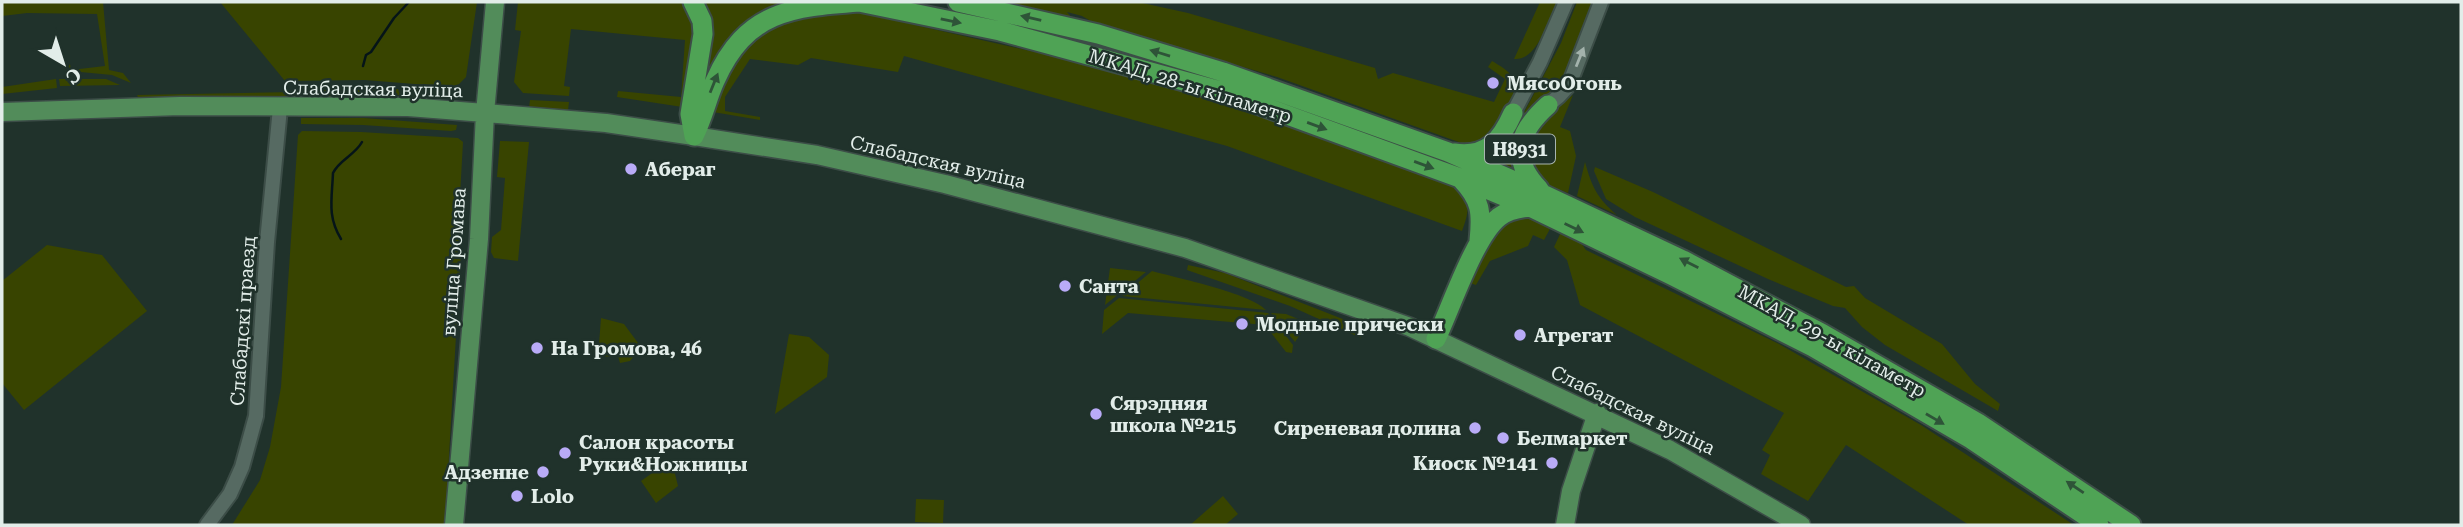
<svg xmlns="http://www.w3.org/2000/svg" width="2463" height="527" font-family="'Roboto Serif',serif">
  <style>
    .green { fill: #384400 }
    .lines { fill: none; stroke-linecap: round; stroke-linejoin: round }
    .stream { stroke: #051418; stroke-width: 2.5 }
    .minor-casing { stroke: #3c4d47; stroke-width: 18 }
    .major-casing { stroke: #3c4d47; stroke-width: 21 }
    .highway-casing { stroke: #3c4d47; stroke-width: 23 }
    .minor { stroke: #566a62; stroke-width: 14 }
    .major { stroke: #528c5a; stroke-width: 18 }
    .highway { stroke: #4fa355; stroke-width: 19 }
    .oneway { fill: #2e5438 }
    .oneway2 { fill: #a3b2ac }
    .poi-dot { fill: #b9abf7; stroke: #20322b; stroke-width: 2.5 }
    .labels { text-anchor: middle; dominant-baseline: central; stroke-width: 5; stroke-linejoin: round; paint-order: stroke }
    .shield { fill: #20322b; stroke: #a8b5b0; stroke-width: 2 }
    .shield-label { font-size: 18px; font-weight: bold; fill: #e2ede9 }
    .poi-label { font-size: 19px; font-weight: bold; fill: #e2ede9; stroke: #20322b; text-anchor: start }
    .street-label { font-size: 19px; fill: #e2ede9; stroke: #20322b }
  </style>
  <rect width="100%" height="100%" fill="#20322b"/>
  <path class="green" d="M2 2H103L109 70 123 73 131 83 112 75 70 71 67 69 70 64 71 70 105 66 97 14 27 13 2 16Z
    M220 2H477L466 77 459 84 452 87 365 80 285 81Z
    M518 2H687L697 22 689 108 617 97 618 91 681 97 685 40 571 29 564 86 570 87 569 96 523 93 514 82 521 31 515 30Z
    M701 2H796L770 12 701 114Z
    M1006 2H1138L1188 13 1375 68 1378 79 1393 73 1494 102 1505 79 1488 67 1492 61C1500 66 1509 70 1513 79 1520 94 1497 134 1483 141 1479 143 1472 144 1467 145L1277 77 1096 24 1082 16 1067 12 1071 17Z
    M1540 2H1560L1554 17 1552 16C1544 31 1534 61 1514 59Z
    M1577 2H1593L1562 83 1556 90 1517 173 1485 158 1503 146 1512 135 1561 43Z
    M857 12 1123 72 1217 100 1455 187C1472 200 1469 212 1462 231L1227 146 904 56 898 72 811 58 798 65 750 59 725 97V111L760 117V120L713 112V105L744 43 791 15Z
    M56 79 57 88 2 94V87Z
    M59 79H106L120 85 60 86Z
    M398 89 400 95 365 98 320 97V90Z
    M296 92V99H139L137 95Z
    M1573 95 1560 127 1570 131 1576 156 1568 193 1545 184 1525 156V148L1545 117Z
    M530 100 569 102 568 110 529 108Z
    M301 118H364L457 125 456 130 451 131 363 125 301 124Z
    M302 131 361 132 458 138 463 142 459 214 463 215 445 525H232L260 480 270 447 281 387 298 135Z
    M500 141 529 142 518 261 494 258 491 252 492 237 501 230 505 178 497 177Z
    M1585 162C1592 187 1597 198 1617 215L1577 196Z
    M1595 167 1653 192 1846 287 1854 286 1865 298 1942 344 1975 384 2000 404 1998 411 1885 345 1862 327 1845 308 1833 306 1768 279 1635 217 1606 199 1594 171Z
    M1523 214 1551 227 1544 240 1533 235 1528 246 1490 261 1476 285 1470 283 1496 227Z
    M1561 232 1581 243 1586 250 1779 344 1921 425 2074 525H1969L1846 445 1808 501 1761 474 1770 455 1762 450 1784 413 1580 305 1567 260 1554 247Z
    M47 245 102 255 147 311 24 410 2 383V281Z
    M1188 265 1225 273 1358 325 1362 330 1361 338 1290 306 1187 270Z
    M1110 268 1146 272 1105 305Z
    M1152 271C1177 278 1250 293 1266 310L1122 296Z
    M1119 298 1268 313 1293 345 1292 353 1286 352 1265 325 1128 313 1102 334 1104 310Z
    M1271 313 1286 314 1308 323 1295 342Z
    M601 318 624 324 641 347 630 361 620 363 618 356 598 357Z
    M789 334 809 337 829 355 827 377 775 414Z
    M662 466 674 470 678 486 656 503 641 481Z
    M1223 496 1238 514 1225 525H1190Z
    M916 499 944 500 943 523 915 522Z"/>
  <g class="lines">
    <path class="stream" d="M363 66 366 55 371 52 394 18 409 2
      M341 239C327 216 332 199 333 173 339 160 355 155 362 142"/>
    <g class="minor-casing">
      <path id="minor" d="M1548 105 1559 96 1569 85 1601 2
        M1513 113 1540 62 1566 2
        M207 525 230 494 242 467 256 416 267 242 280 108"/>
    </g>
    <g class="major-casing">
      <path id="major" d="M2 112 180 106 408 107 485 113 606 123 694 136 817 155 945 184 1185 248 1410 327 1670 450 1801 525
        M454 525 479 239 485 113 495 2
        M1565 525 1571 491 1597 413"/>
    </g>
    <g class="highway-casing">
      <path id="highway" d="M693 2 702 21 703 34 690 114 694 136
        M859 2 1000 31 1224 92 1460 178 1530 207 1671 275 1813 347 1971 439 2099 525
        M958 2 1098 34 1223 72 1448 152 1519 183 1683 260 1823 334 1978 423 2131 525
        M694 136C703 118 707 99 715 81 746 11 791 7 860 2
        M1454 153C1487 158 1501 140 1513 113
        M1461 179C1481 200 1482 212 1479 241
        M1539 189C1509 158 1518 132 1548 105
        M1436 339C1451 308 1474 237 1499 217 1508 210 1519 208 1530 207"/>
    </g>
    <use href="#minor" class="minor"/>
    <use href="#major" class="major"/>
    <use href="#highway" class="highway"/>
  </g>
  <defs><path id="oneway-solid" d="M-6-.8H1V-3.2L6.5 0L1 3.2V.8H-6Z" transform="scale(1.75)"/></defs>
  <g class="oneway">
    <use href="#oneway-solid" transform="translate(1031 18) rotate(-167)"/>
    <use href="#oneway-solid" transform="translate(951 21) rotate(12)"/>
    <use href="#oneway-solid" transform="translate(1160 53) rotate(-163)"/>
    <use href="#oneway-solid" transform="translate(714 83) rotate(-68)"/>
    <use href="#oneway-solid" transform="translate(1317 126) rotate(20)"/>
    <use href="#oneway-solid" transform="translate(1424 165) rotate(20)"/>
    <use href="#oneway-solid" transform="translate(1574 228) rotate(26)"/>
    <use href="#oneway-solid" transform="translate(1689 263) rotate(-153)"/>
    <use href="#oneway-solid" transform="translate(1935 419) rotate(30)"/>
    <use href="#oneway-solid" transform="translate(2075 487) rotate(-146)"/>
  </g>
  <use class="oneway2" href="#oneway-solid" transform="translate(1580 57) rotate(-68)"/>
  <g class="poi-dot">
    <circle cx="1493" cy="83" r="7"/>
    <circle cx="631" cy="169" r="7"/>
    <circle cx="1065" cy="286" r="7"/>
    <circle cx="1242" cy="324" r="7"/>
    <circle cx="1520" cy="335" r="7"/>
    <circle cx="537" cy="348" r="7"/>
    <circle cx="1096" cy="414" r="7"/>
    <circle cx="1475" cy="428" r="7"/>
    <circle cx="1503" cy="438" r="7"/>
    <circle cx="565" cy="453" r="7"/>
    <circle cx="1552" cy="463" r="7"/>
    <circle cx="543" cy="472" r="7"/>
    <circle cx="517" cy="496" r="7"/>
  </g>
  <g class="labels">
    <rect class="shield" x="1485" y="134.5" width="70" height="29" rx="5"/>
    <g class="shield-label">
      <text x="1520" y="149">Н8931</text>
    </g>
    <g class="poi-label">
      <text x="1507" y="83">МясоОгонь</text>
      <text x="645" y="169">Абераг</text>
      <text x="1079" y="286">Санта</text>
      <text x="1256" y="324">Модные прически</text>
      <text x="1534" y="335">Агрегат</text>
      <text x="551" y="348">На Громова, 46</text>
      <text x="1110" y="403">Сярэдняя<tspan x="1110" dy="22">школа №215</tspan></text>
      <text x="1461" y="428" text-anchor="end">Сиреневая долина</text>
      <text x="1517" y="438">Белмаркет</text>
      <text x="579" y="442">Салон красоты<tspan x="579" dy="22">Руки&amp;Ножницы</tspan></text>
      <text x="1538" y="463" text-anchor="end">Киоск №141</text>
      <text x="529" y="472" text-anchor="end">Адзенне</text>
      <text x="531" y="496">Lolo</text>
    </g>
    <g class="street-label">
      <text transform="translate(1190 86) rotate(17)">МКАД, 28-ы кіламетр</text>
      <text transform="translate(373 89) rotate(1)">Слабадская вуліца</text>
      <text transform="translate(938 162) rotate(13)">Слабадская вуліца</text>
      <text transform="translate(454 262) rotate(-86)">вуліца Громава</text>
      <text transform="translate(243 321) rotate(-86)">Слабадскі праезд</text>
      <text transform="translate(1832 341) rotate(29)">МКАД, 29-ы кіламетр</text>
      <text transform="translate(1633 410) rotate(26)">Слабадская вуліца</text>
    </g>
  </g>
  <rect width="2463" height="527" fill="none" stroke="#e2ede9" stroke-width="7"/>
  <g transform="translate(63 63) rotate(141)" stroke="#20322b" stroke-width="5" paint-order="stroke">
  <path d="M0-5L12 26L0 18L-12 26Z" fill="#e2ede9"/>
  <text y="-10" font-size="19" font-weight="bold" text-anchor="middle" fill="#e2ede9">С</text>
  </g>
</svg>
